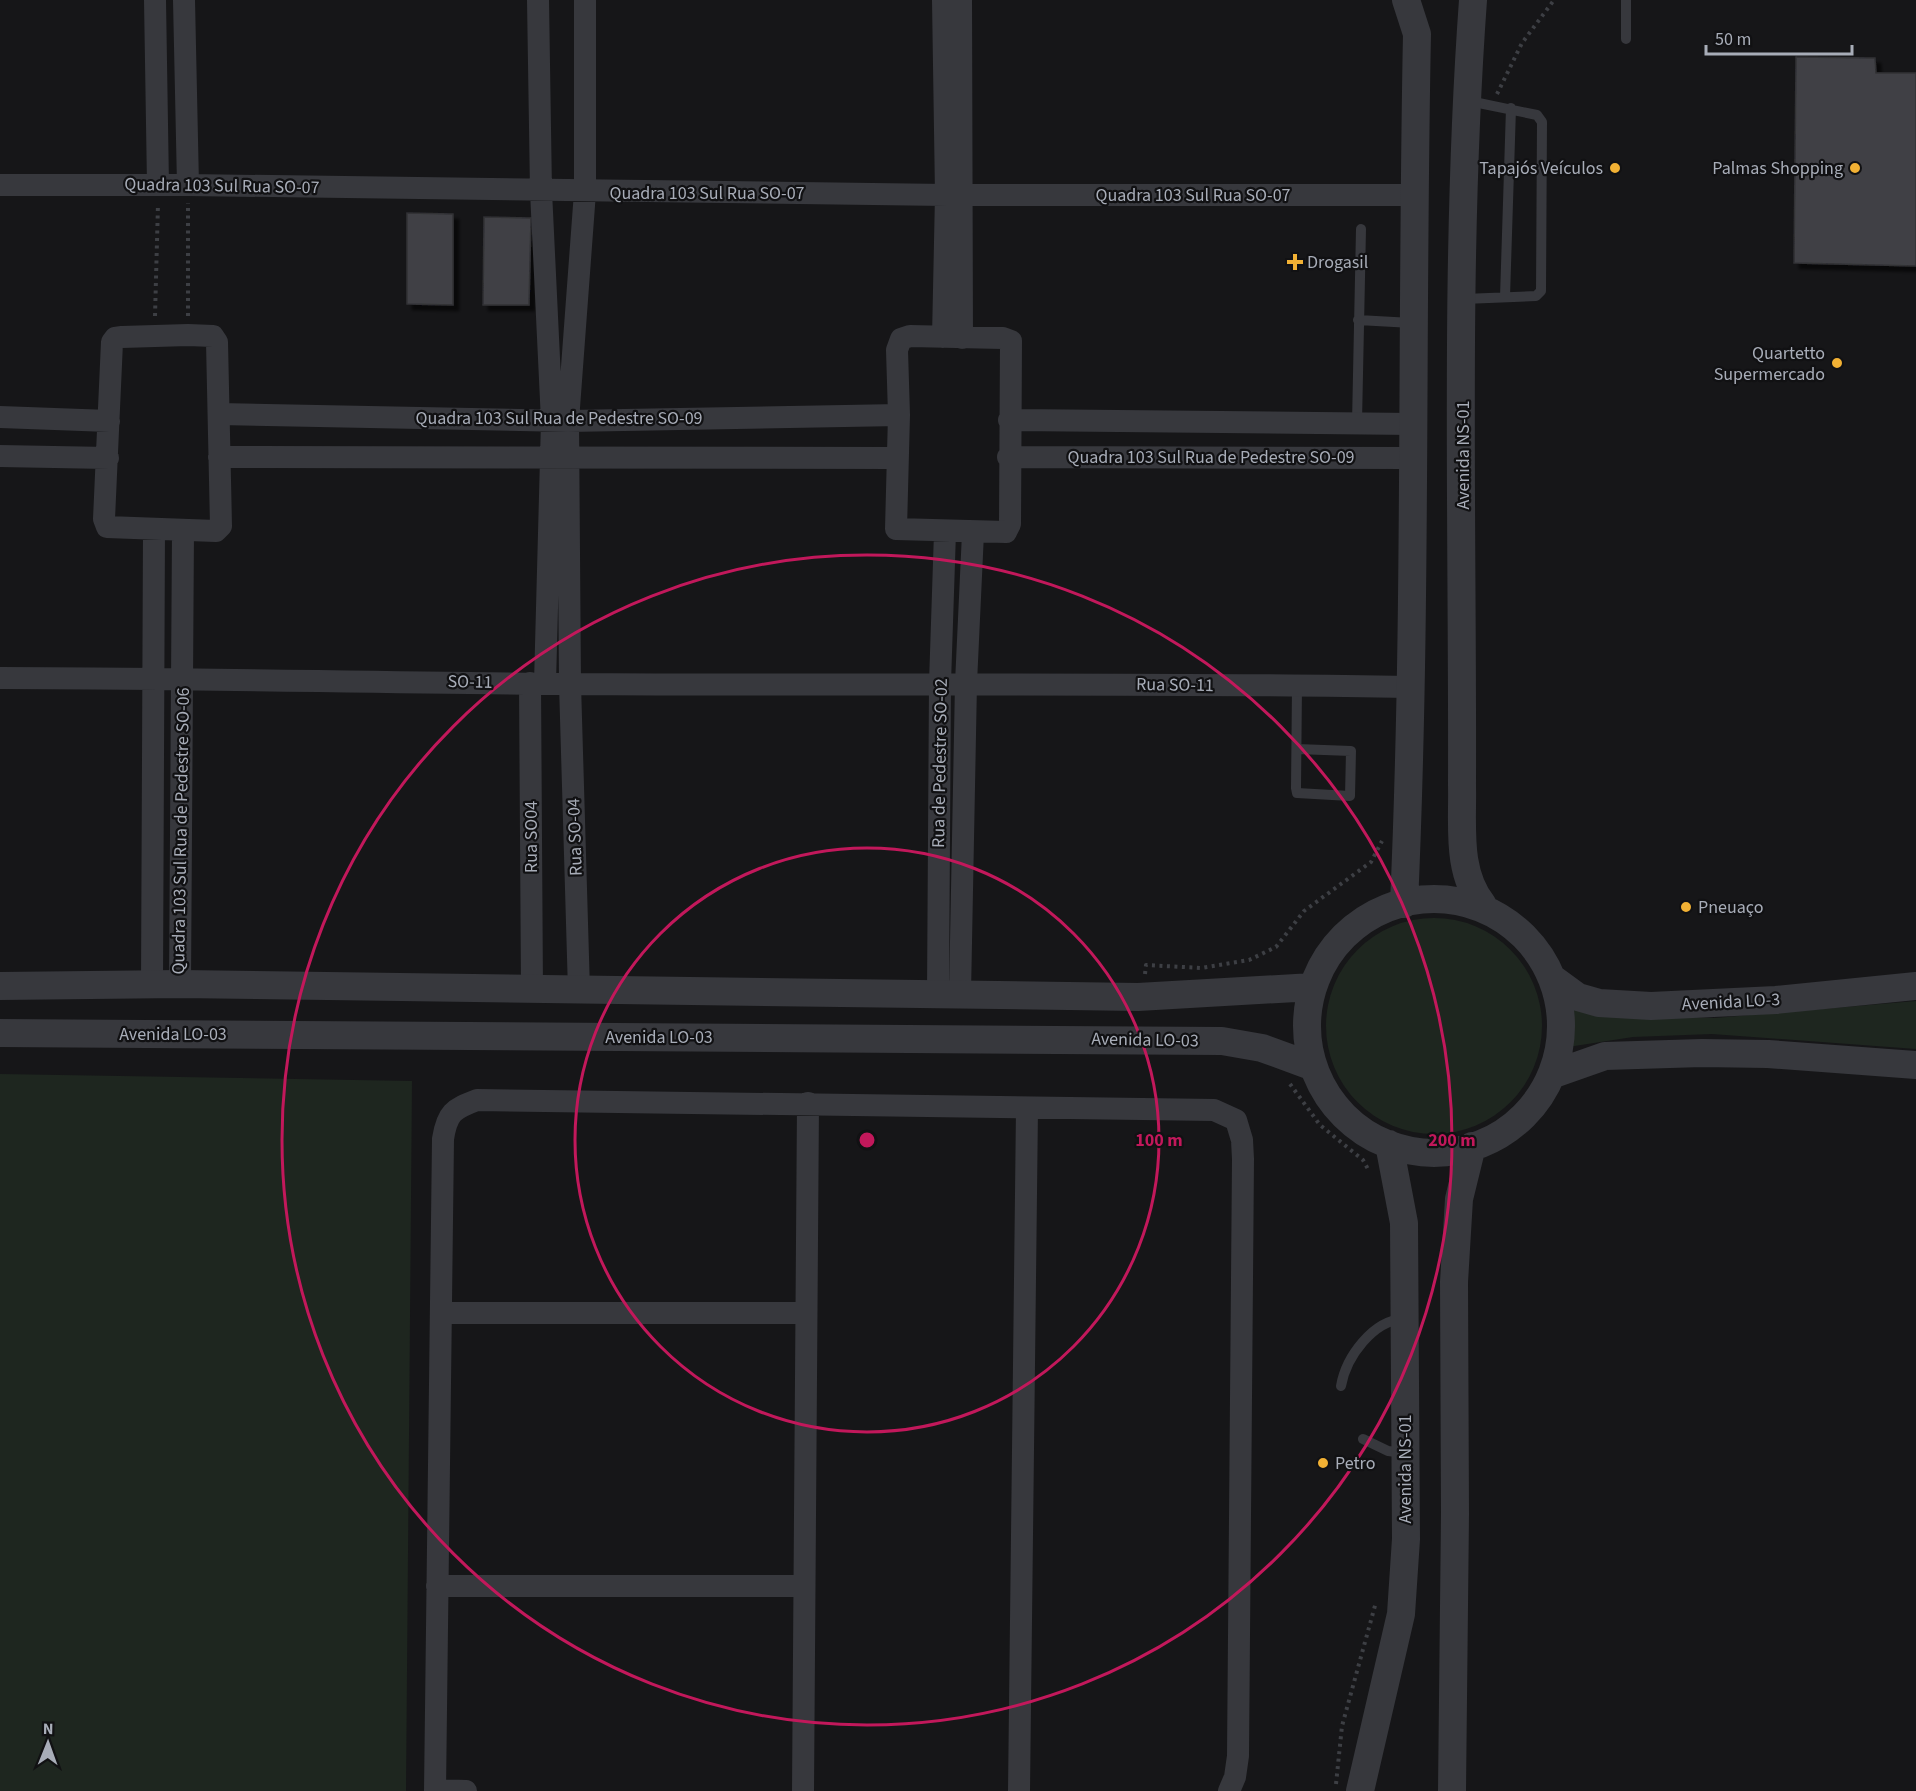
<svg xmlns="http://www.w3.org/2000/svg" width="1916" height="1791" font-family="'Source Sans 3',sans-serif">
  <style>
    .green { fill: #1e261f }
    .building { fill: #404145; stroke: #303034; stroke-width: 1.5; filter: url(#shadow) }
    .lines { fill: none; stroke-linecap: round; stroke-linejoin: round }
    .path { stroke: #3d3f44; stroke-width: 4; stroke-dasharray: 3 4.5; stroke-linecap: butt }
    .service { stroke: #37383d; stroke-width: 10 }
    .minor { stroke: #37383d; stroke-width: 22 }
    .tertiary { stroke: #37383d; stroke-width: 28 }
    .ring { fill: none; stroke: #c2185b; stroke-width: 3 }
    .poi-dot { fill: #f2b134; stroke: #111113; stroke-width: 2 }
    .labels { text-anchor: middle; dominant-baseline: central; stroke-width: 4.5; stroke-linejoin: round; paint-order: stroke }
    .poi-label { font-size: 18px; fill: #a8adb8; stroke: #111113; text-anchor: end }
    .street-label { font-size: 18px; fill: #a8adb8; stroke: #111113 }
    .centre { fill: #c2185b; stroke: #111113; stroke-width: 3 }
    .ring-label { font-size: 18px; text-anchor: middle; font-weight: bold; fill: #c2185b; stroke: #111113; stroke-width: 4.5; stroke-linejoin: round; paint-order: stroke }
  </style>
  <defs>
    <filter id="shadow"><feDropShadow dx="5.5" dy="5.5" stdDeviation="1.5" flood-color="#0009"/></filter>
  </defs>
  <rect width="100%" height="100%" fill="#161618"/>
  <path class="green" d="M1326 1026a108 108 0 1 1 216 0a108 108 0 1 1-216 0Z
    M1916 1001V1049L1712 1034 1633 1037 1568 1047 1569 1009 1621 1015 1715 1018Z
    M0 1074 412 1081 406 1791H0Z"/>
  <path class="building" d="M1796 57 1875 58 1876 73H1916V266L1794 263Z
    M407 213 453 214V305L407 304Z
    M484 217 531 218 529 305H483Z"/>
  <g class="lines">
    <path class="path" d="M1497 94 1522 43 1554 0
      M155 316 158 204
      M188 316V203
      M1145 974 1146 965 1201 968 1249 960 1276 947 1304 911 1371 862 1382 841
      M1290 1084 1320 1125 1363 1160 1369 1171
      M1336 1784 1342 1726 1376 1602"/>
    <path class="service" d="M1626 39V0
      M1505 297 1511 108
      M1464 299 1536 296 1541 291 1542 122 1537 115 1469 101
      M1358 320 1412 323
      M1357 423 1361 229
      M1297 749 1351 751 1350 796 1297 793 1296 788 1297 686
      M1341 1386C1346 1357 1373 1320 1404 1319
      M1363 1439 1388 1451 1404 1453"/>
    <path class="minor" d="M155 0 158 185
      M184 0 188 185
      M538 0 541 191 552 421 545 683
      M961 0 962 338
      M0 185H188L946 195H1415
      M188 335 213 336 217 342 221 526 216 531 107 527 104 519 112 342 115 338 122 337Z
      M910 336 1003 338 1011 341 1010 524 1006 532 896 529 899 415 897 350 901 339Z
      M943 337 946 195 943 0
      M219 414 568 421 899 415
      M0 417 109 421
      M1009 420 1413 424
      M0 456 108 458
      M219 457 897 458
      M1008 457 1413 458
      M0 678C191 678 382 683 573 684 852 686 1130 682 1409 687
      M530 683 532 991
      M152 984 154 530
      M180 984 183 531
      M579 991 570 684 568 421 585 192V0
      M938 994 940 683 945 532
      M960 994 966 683 973 533
      M441 1313H806
      M437 1586H803
      M435 1790 466 1791
      M435 1791 443 1139C447 1113 453 1109 477 1100L1214 1110 1236 1120 1242 1140 1243 1159 1238 1756 1235 1777 1229 1791
      M803 1791 808 1103
      M1019 1791 1027 1108"/>
    <path class="tertiary" d="M1473 0C1454 261 1463 523 1462 785 1463 825 1456 872 1483 905
      M1307 1026a127 127 0 1 1 254 0a127 127 0 1 1-254 0Z
      M1404 904C1417 614 1411 324 1417 34L1406 0
      M1552 978 1578 997 1599 1003 1651 1006 1776 1000 1916 986
      M0 986 180 984 1138 997 1313 987
      M0 1033 1222 1041 1262 1048 1314 1067
      M1551 1075 1605 1056 1702 1053 1768 1054 1916 1065
      M1360 1791 1401 1614 1406 1539 1404 1223 1389 1144
      M1452 1791 1455 1514 1454 1282 1459 1199 1472 1146"/>
  </g>
  <g class="ring">
    <circle cx="867" cy="1140" r="292"/>
    <circle cx="867" cy="1140" r="585"/>
  </g>
  <g class="poi-dot">
    <circle cx="1615" cy="168" r="6"/>
    <circle cx="1855" cy="168" r="6"/>
    <path d="M1292 253h6v6h6v6h-6v6h-6v-6h-6v-6h6z"/>
    <circle cx="1837" cy="363" r="6"/>
    <circle cx="1686" cy="907" r="6"/>
    <circle cx="1323" cy="1463" r="6"/>
  </g>
  <g class="labels">
    <g class="poi-label">
      <text x="1603" y="168">Tapajós Veículos</text>
      <text x="1843" y="168">Palmas Shopping</text>
      <text x="1307" y="262" text-anchor="start">Drogasil</text>
      <text x="1825" y="353">Quartetto<tspan x="1825" dy="21">Supermercado</tspan></text>
      <text x="1698" y="907" text-anchor="start">Pneuaço</text>
      <text x="1335" y="1463" text-anchor="start">Petro</text>
    </g>
    <g class="street-label">
      <text transform="translate(222 186) rotate(1)">Quadra 103 Sul Rua SO-07</text>
      <text x="707" y="193">Quadra 103 Sul Rua SO-07</text>
      <text x="1193" y="195">Quadra 103 Sul Rua SO-07</text>
      <text x="559" y="418">Quadra 103 Sul Rua de Pedestre SO-09</text>
      <text transform="translate(1463 455) rotate(-90)">Avenida NS-01</text>
      <text x="1211" y="457">Quadra 103 Sul Rua de Pedestre SO-09</text>
      <text transform="translate(470 682) rotate(1)">SO-11</text>
      <text transform="translate(1175 685) rotate(1)">Rua SO-11</text>
      <text transform="translate(940 763) rotate(-89)">Rua de Pedestre SO-02</text>
      <text transform="translate(181 831) rotate(-89)">Quadra 103 Sul Rua de Pedestre SO-06</text>
      <text transform="translate(531 837) rotate(-90)">Rua SO04</text>
      <text transform="translate(575 837) rotate(-92)">Rua SO-04</text>
      <text transform="translate(1731 1002) rotate(-3)">Avenida LO-3</text>
      <text x="173" y="1034">Avenida LO-03</text>
      <text x="659" y="1037">Avenida LO-03</text>
      <text transform="translate(1145 1040) rotate(1)">Avenida LO-03</text>
      <text transform="translate(1405 1469) rotate(-90)">Avenida NS-01</text>
    </g>
  </g>
  <circle cx="867" cy="1140" r="9" class="centre"/>
  <g class="ring-label">
    <text x="1159" y="1146">100 m</text>
    <text x="1452" y="1146">200 m</text>
  </g>
  <g transform="translate(48 1743) rotate(1)" stroke="#111113" stroke-width="4.5" paint-order="stroke">
  <path d="M0-4.5L10 22L0 15L-10 22Z" fill="#a8adb8"/>
  <text y="-9" font-size="16" font-weight="bold" text-anchor="middle" fill="#a8adb8">N</text>
  </g>
  <path d="M1706 45v9h146v-9" fill="none" stroke="#a8adb8" stroke-width="3"/>
  <text x="1715" y="45" font-size="18" fill="#a8adb8" stroke="#111113" stroke-width="4.5" paint-order="stroke">50 m</text>
</svg>
